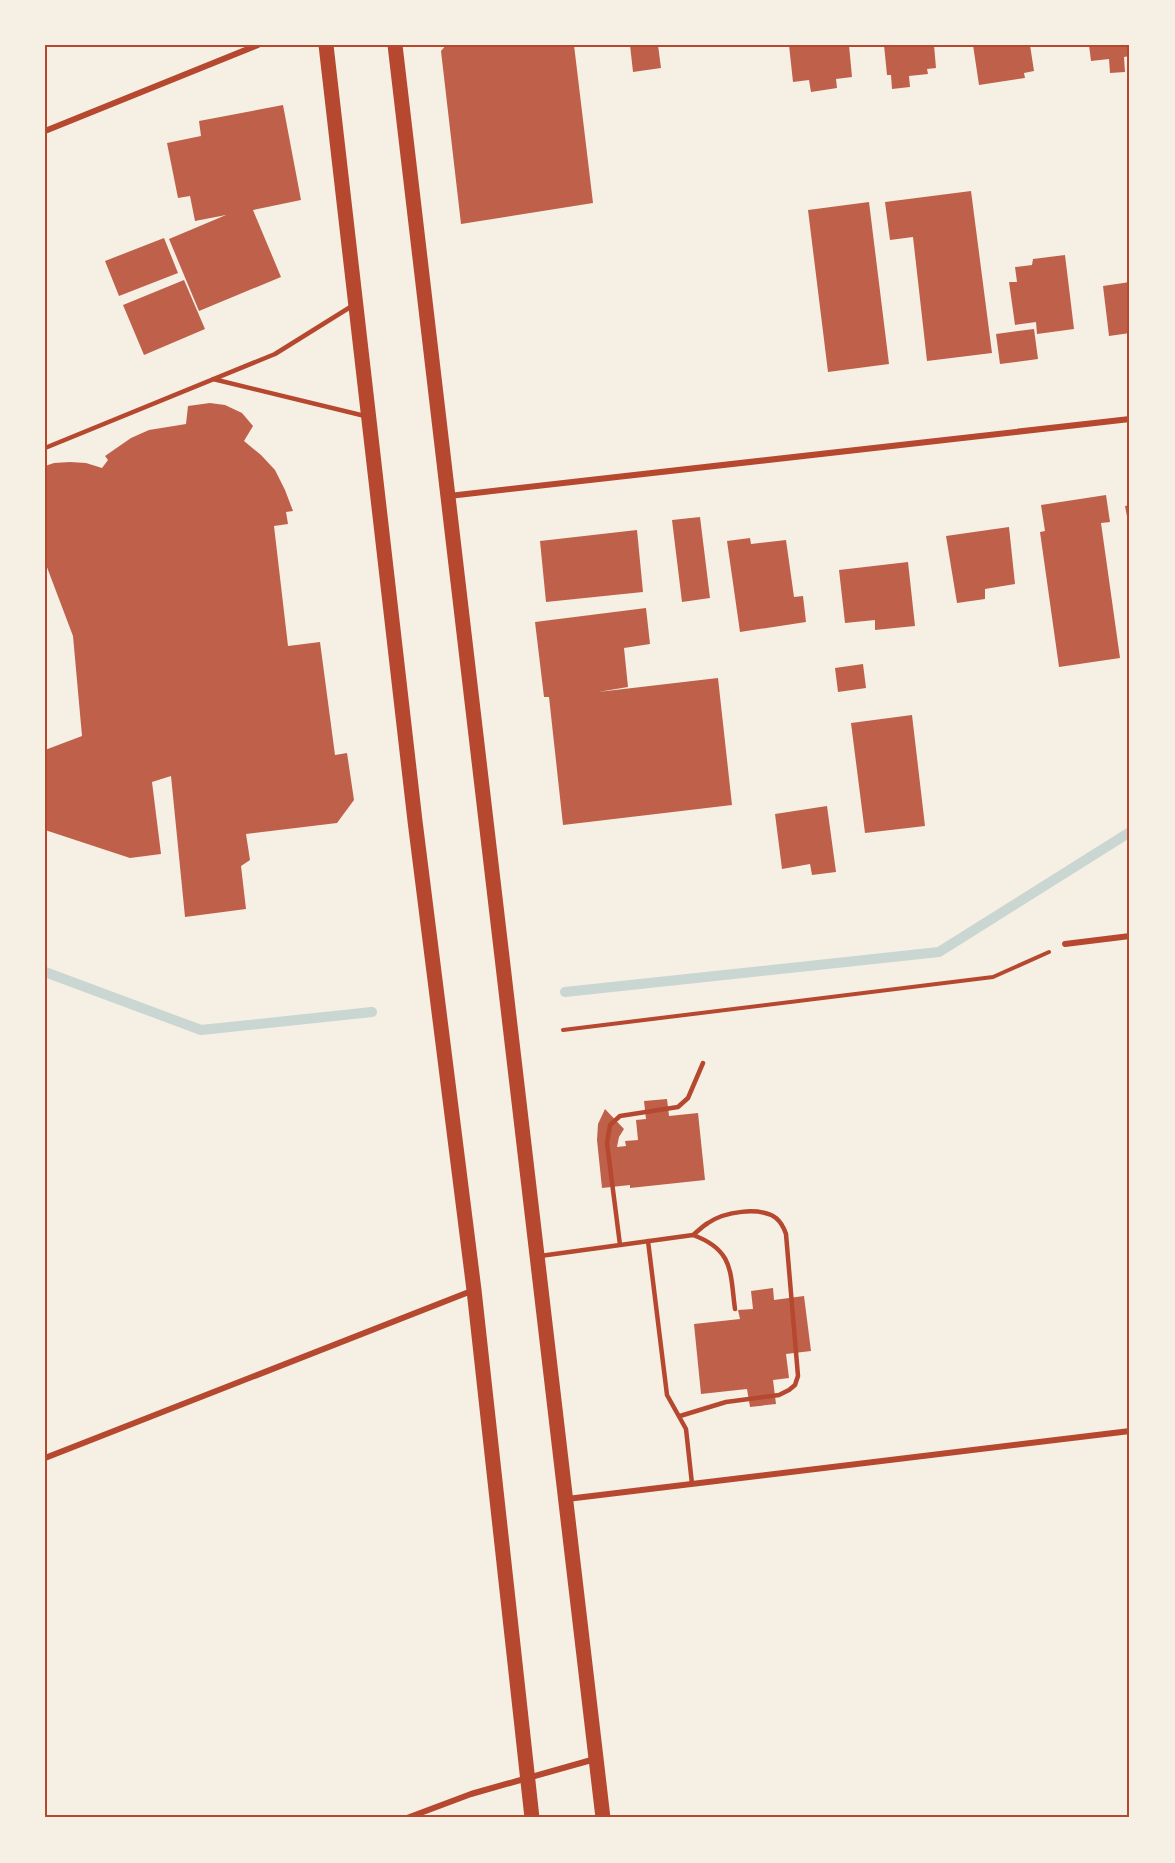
<svg xmlns="http://www.w3.org/2000/svg" width="1175" height="1863" font-family="Helvetica,sans-serif">
  <style>
    .lines { fill: none; stroke-linecap: round; stroke-linejoin: round }
    .stream { stroke: #c9d6d2; stroke-width: 10 }
    .building { fill: #bf614a }
    .path { stroke: #b5482f; stroke-width: 4 }
    .service { stroke: #b5482f; stroke-width: 4.5 }
    .minor { stroke: #b5482f; stroke-width: 6 }
    .primary { stroke: #b5482f; stroke-width: 15 }
    .neatline { fill: none; stroke: #b5482f; stroke-width: 2 }
  </style>
  <rect width="100%" height="100%" fill="#f6efe4"/>
  <g class="lines">
    <path class="stream" d="M45 972 201 1030 372 1012
      M565 992 939 952 1130 832"/>
  </g>
  <path class="building" d="M446 45H574L593 203 461 224 441 51Z
    M630 45H658L661 68 633 72Z
    M789 45H849L852 77 836 79 837 88 811 92 809 80 793 82Z
    M884 45H934L936 68 927 69 928 74 909 76 910 87 892 89 891 75H887Z
    M973 45H1030L1034 71 1024 73 1025 78 979 85Z
    M1089 45H1130V56L1124 57 1125 72 1110 73 1109 59 1091 61Z
    M283 105 301 200 253 210 281 277 199 311 169 239 226 215 195 221 190 196 178 198 167 143 201 136 199 121Z
    M971 191 992 353 927 361 913 237 890 240 885 202Z
    M869 202 889 364 828 372 808 210Z
    M164 238 178 273 119 296 105 261Z
    M1065 255 1074 329 1037 334 1036 322 1015 325 1009 282H1017L1015 267 1032 265 1033 259Z
    M184 280 205 329 144 355 123 305Z
    M1130 282V333L1109 336 1103 286Z
    M1034 329 1038 359 1000 364 996 334Z
    M210 403 225 405 242 413 253 426 244 441 261 455 275 470 285 490 293 511 286 512 288 524 274 526 288 646 320 642 335 755 347 753 354 800 337 823 246 834 250 860 241 866 246 909 185 917 171 776 152 782 161 854 130 858 45 830V750L82 736 73 636 45 562V466L54 463 70 462 86 463 102 468 108 460 105 456 131 438 149 430 186 424 188 406Z
    M1106 495 1110 522 1101 523 1120 658 1059 667 1040 532 1045 531 1041 505Z
    M1130 505V527H1129L1125 506Z
    M700 517 710 598 682 602 672 520Z
    M1009 527 1015 584 985 589V599L957 603 946 536Z
    M637 530 643 592 546 602 540 541Z
    M750 538 751 544 786 540 794 597 803 596 806 622 740 632 727 541Z
    M908 562 915 626 875 630V620L845 623 839 570Z
    M646 608 650 644 624 648 628 687 598 692 718 678 732 805 563 825 549 697H544L535 622Z
    M863 664 866 688 838 692 835 668Z
    M912 715 925 826 865 833 851 723Z
    M827 806 836 872 812 875 810 864 782 869 775 814Z
    M667 1099 669 1116 698 1113 705 1180 630 1188V1185L602 1188 597 1140 598 1124 605 1109 624 1129 619 1137 617 1147 626 1146 625 1141 638 1140 636 1120 646 1119 644 1101Z
    M773 1288 774 1300 804 1296 811 1351 786 1354 789 1378 773 1380 776 1404 750 1407 747 1389 701 1394 694 1324 740 1319 738 1310 753 1309 751 1291Z"/>
  <g class="lines">
    <path class="path" d="M563 1030 993 977 1049 952"/>
    <path class="service" d="M213 379 365 416
      M45 448 275 354 352 306
      M648 1241 667 1395 686 1429 692 1484
      M620 1245 607 1143 610 1125 620 1116 678 1107 688 1098 703 1063
      M540 1256 693 1235C734 1250 730 1272 735 1309
      M680 1416 726 1402 779 1395 789 1390 795 1385 798 1376 786 1234C784 1228 782 1223 776 1218 759 1206 724 1212 708 1223 703 1226 698 1231 693 1235"/>
    <path class="minor" d="M45 131 258 45
      M449 496 1130 419
      M1065 944 1130 936
      M45 1458 474 1290
      M567 1499 1130 1431
      M407 1818 471 1794 595 1759"/>
    <path class="primary" d="M326 45 415 821 474 1290 532 1818
      M395 45 603 1818"/>
  </g>
  <rect width="1175" height="1863" fill="none" stroke="#f6efe4" stroke-width="93"/>
  <rect x="46" y="46" width="1082" height="1770" class="neatline"/>
</svg>
